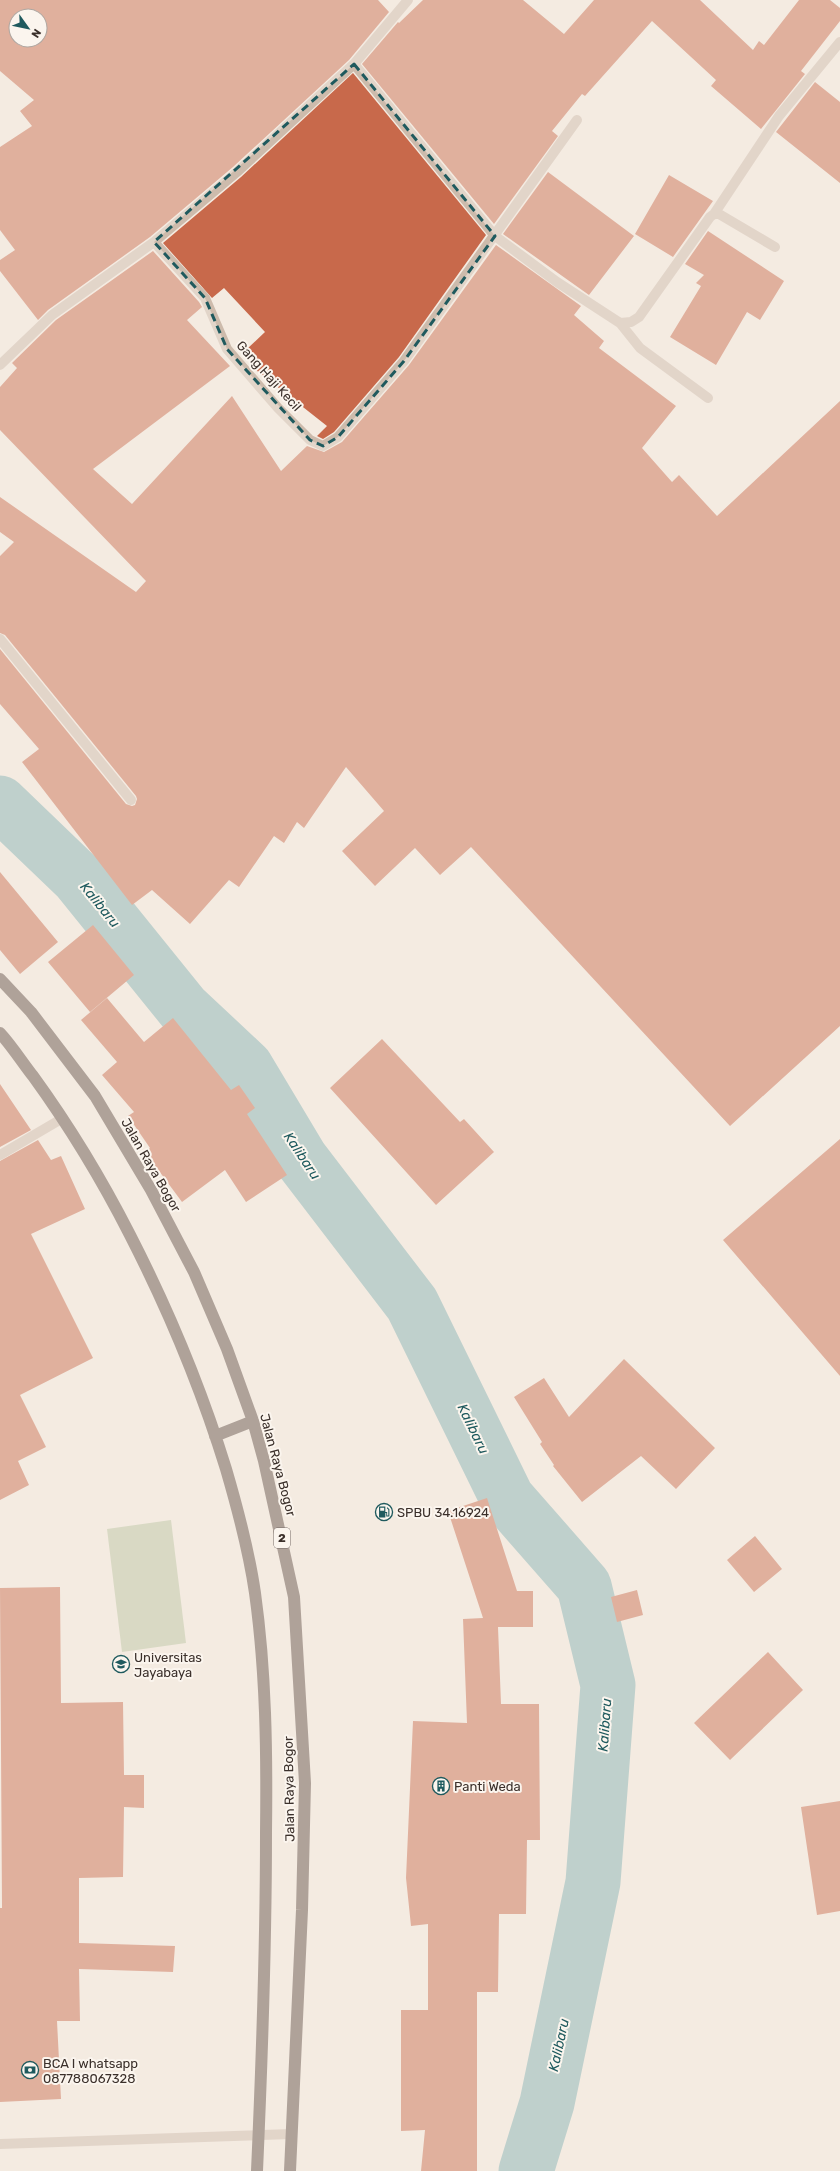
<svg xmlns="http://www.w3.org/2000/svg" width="840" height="2171" font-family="Rubik,sans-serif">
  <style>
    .green { fill: #b8c4a0 }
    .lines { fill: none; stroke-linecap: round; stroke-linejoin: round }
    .river { stroke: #7fb0b2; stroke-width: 55 }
    .building { fill: #c8694b; fill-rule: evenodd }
    .street { stroke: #cdbbac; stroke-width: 10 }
    .highway { stroke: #5c4a42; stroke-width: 12 }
    .marked { fill: none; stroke: #1f5a5e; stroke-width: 3; stroke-dasharray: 8 5; stroke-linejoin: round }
    .labels { text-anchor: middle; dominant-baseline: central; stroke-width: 4; stroke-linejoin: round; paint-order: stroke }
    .shield { fill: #fbf5ee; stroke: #756b66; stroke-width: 1 }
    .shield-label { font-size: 12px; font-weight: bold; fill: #3b302b }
    .street-label { font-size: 13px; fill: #3b302b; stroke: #fbf5ee }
    .poi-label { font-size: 13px; fill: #3b302b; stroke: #fbf5ee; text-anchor: start }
    .water-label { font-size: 14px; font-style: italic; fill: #1f5a5e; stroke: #fbf5ee }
  </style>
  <rect width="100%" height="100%" fill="#f4ebe1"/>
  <path class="green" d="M171 1520 186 1643 122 1652 107 1529Z"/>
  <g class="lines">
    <path class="river" d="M0 803 78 878 183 1008 246 1067 301 1159 412 1304 507 1498 584 1586 608 1685 593 1882 547 2103 526 2171"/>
  </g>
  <path class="building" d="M0 0H378L389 12 349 60 233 167 150 237 48 310 38 320 0 271V260L15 250 0 230V147L32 126 20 111 34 100 0 71ZM16 16H40V40H16Z
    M423 0H523L564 34 594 0H700L753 50 759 41 764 45 799 0H830L840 8V21L801 71 805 74 761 129 711 86 716 80 652 21 585 96 582 94 552 131 558 136 494 224 362 64 398 22 399 23Z
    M353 73 486 235 399 357 334 432 323 439 317 436 327 426 256 370 261 365 247 349 265 332 224 288 212 298 163 243 241 177Z
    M815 82 840 102V183L776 132Z
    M548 172 634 236 589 295 503 234Z
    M669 175 713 201 673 257 635 234Z
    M708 231 784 281 760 320 747 312 716 365 670 337 701 286 696 283 704 275 685 264Z
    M496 245 581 306 574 315 604 341 599 348 676 406 642 448 672 482 679 475 717 516 840 401V1026L730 1126 471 847 440 875 415 848 375 886 342 851 384 811 346 767 304 828 297 822 284 843 274 836 239 887 229 880 190 924 152 890 132 905 22 762 39 749 0 704V649L126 804 132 806 135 805 137 799 136 796 5 635 0 633V556L14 542 0 532V497L136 592 146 581 0 430V387L17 368 12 363 56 320 153 251 199 302 202 307 187 320 230 366 93 469 132 504 232 396 281 471 307 446 324 452 342 442 409 365Z
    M0 872 58 942 20 974 0 950Z
    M93 925 134 975 90 1012 48 962Z
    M107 998 144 1042 173 1018 231 1090 239 1085 255 1108 247 1114 287 1175 246 1202 225 1170 182 1202 145 1152 150 1148 128 1116 134 1112 102 1075 117 1062 81 1020Z
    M382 1039 460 1122 464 1119 494 1152 436 1205 330 1088Z
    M0 1084 31 1130 0 1147Z
    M840 1139V1376L723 1240Z
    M38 1140 51 1160 61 1156 85 1209 31 1234 93 1358 20 1395 46 1447 18 1461 29 1485 0 1500V1161Z
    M624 1359 715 1448 676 1489 641 1456 582 1502 553 1466 554 1465 540 1444 542 1442 514 1397 544 1378 569 1417Z
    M487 1498 517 1591H533V1627H498L501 1704H539L540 1840H527L526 1914H499L498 1992H477V2171H421L425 2130 401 2131V2010H428V1924L411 1926 406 1878 413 1721 467 1723 463 1619 483 1618 448 1511Z
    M755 1536 782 1569 754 1592 727 1560Z
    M60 1587 61 1703 123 1702 124 1775H144V1808L124 1807 123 1877 79 1878V1943L175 1946 173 1972 79 1969 80 2021H57L61 2099 0 2102V1908H2L0 1588Z
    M637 1590 643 1615 617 1622 611 1597Z
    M768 1652 803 1690 730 1760 694 1723Z
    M840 1801V1911L817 1915 801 1807Z"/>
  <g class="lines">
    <path class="street" d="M354 64 495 236 557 282 620 323 631 322 639 317 710 217 714 214H719L775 247
      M714 214 779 116 840 42
      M154 242 205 298 227 349 278 408 310 440 323 446 338 437 404 361 577 120
      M620 323 640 348 708 398
      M0 365 52 315 154 242 237 172 354 64 408 0
      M0 639 131 800
      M0 1155 63 1118
      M0 2144 292 2134"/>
    <path class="highway" d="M0 979 31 1012 95 1096 151 1190 194 1272 227 1349 253 1421 264 1461 294 1597 305 1783 302 1910 290 2171
      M0 1033C12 1046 22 1062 33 1076 70 1127 102 1180 130 1235 169 1311 201 1388 226 1469 238 1510 249 1551 255 1593 266 1672 267 1753 266 1833 266 1946 262 2059 257 2171
      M215 1436 253 1421"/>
  </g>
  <path d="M0 0H840V2171H0ZM354 64 495 236 404 361 338 437 323 446 310 440 227 349 205 298 154 242Z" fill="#f4ebe1" fill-opacity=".55" fill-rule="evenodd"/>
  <path class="marked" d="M354 64 495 236 404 361 338 437 323 446 310 440 227 349 205 298 154 242Z"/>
  <defs>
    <g id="fuel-ring" transform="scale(0.9)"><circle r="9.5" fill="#fbf5ee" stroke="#1f5a5e" stroke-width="1.5"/><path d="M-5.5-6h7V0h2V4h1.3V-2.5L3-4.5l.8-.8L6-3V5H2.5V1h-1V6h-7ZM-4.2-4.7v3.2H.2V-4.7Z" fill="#1f5a5e"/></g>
    <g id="university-ring" transform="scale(0.9)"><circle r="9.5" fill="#fbf5ee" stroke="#1f5a5e" stroke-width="1.5"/><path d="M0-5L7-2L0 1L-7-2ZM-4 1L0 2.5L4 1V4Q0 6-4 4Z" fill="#1f5a5e"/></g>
    <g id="building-ring" transform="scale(0.9)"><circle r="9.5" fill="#fbf5ee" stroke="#1f5a5e" stroke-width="1.5"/><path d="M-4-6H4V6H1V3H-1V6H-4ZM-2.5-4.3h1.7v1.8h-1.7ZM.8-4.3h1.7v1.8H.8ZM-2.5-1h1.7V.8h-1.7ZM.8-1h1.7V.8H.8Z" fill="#1f5a5e"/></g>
    <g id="bank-ring" transform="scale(0.9)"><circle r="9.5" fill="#fbf5ee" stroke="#1f5a5e" stroke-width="1.5"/><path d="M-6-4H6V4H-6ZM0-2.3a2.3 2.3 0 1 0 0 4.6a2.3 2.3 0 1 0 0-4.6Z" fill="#1f5a5e"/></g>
  </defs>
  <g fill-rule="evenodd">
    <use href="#fuel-ring" x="384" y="1512"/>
    <use href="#university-ring" x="121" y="1664"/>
    <use href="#building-ring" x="441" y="1786"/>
    <use href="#bank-ring" x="30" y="2070"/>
  </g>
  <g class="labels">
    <rect class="shield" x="274" y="1528" width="16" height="20" rx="3"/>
    <g class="shield-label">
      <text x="282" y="1538">2</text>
    </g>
    <g class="street-label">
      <text transform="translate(269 376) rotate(48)">Gang Haji Kecil</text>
      <text transform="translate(151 1165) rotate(60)">Jalan Raya Bogor</text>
      <text transform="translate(278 1465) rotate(75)">Jalan Raya Bogor</text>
      <text transform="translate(289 1789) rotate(-91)">Jalan Raya Bogor</text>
    </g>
    <g class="poi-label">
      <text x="397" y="1512">SPBU 34.16924</text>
      <text x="134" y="1657">Universitas<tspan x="134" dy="15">Jayabaya</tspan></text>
      <text x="454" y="1786">Panti Weda</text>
      <text x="43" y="2063">BCA I whatsapp<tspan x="43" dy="15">087788067328</tspan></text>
    </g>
    <g class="water-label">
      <text transform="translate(100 905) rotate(51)">Kalibaru</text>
      <text transform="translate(302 1156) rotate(56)">Kalibaru</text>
      <text transform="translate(473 1429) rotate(64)">Kalibaru</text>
      <text transform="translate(605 1725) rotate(-86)">Kalibaru</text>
      <text transform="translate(559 2045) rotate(-78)">Kalibaru</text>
    </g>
  </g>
  <g transform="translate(28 28) rotate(123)"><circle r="19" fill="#fbf5ee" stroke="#aea6a0"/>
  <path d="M0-3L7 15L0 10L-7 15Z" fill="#1f5a5e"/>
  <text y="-6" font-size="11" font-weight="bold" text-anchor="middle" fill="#3b302b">N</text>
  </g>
</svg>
